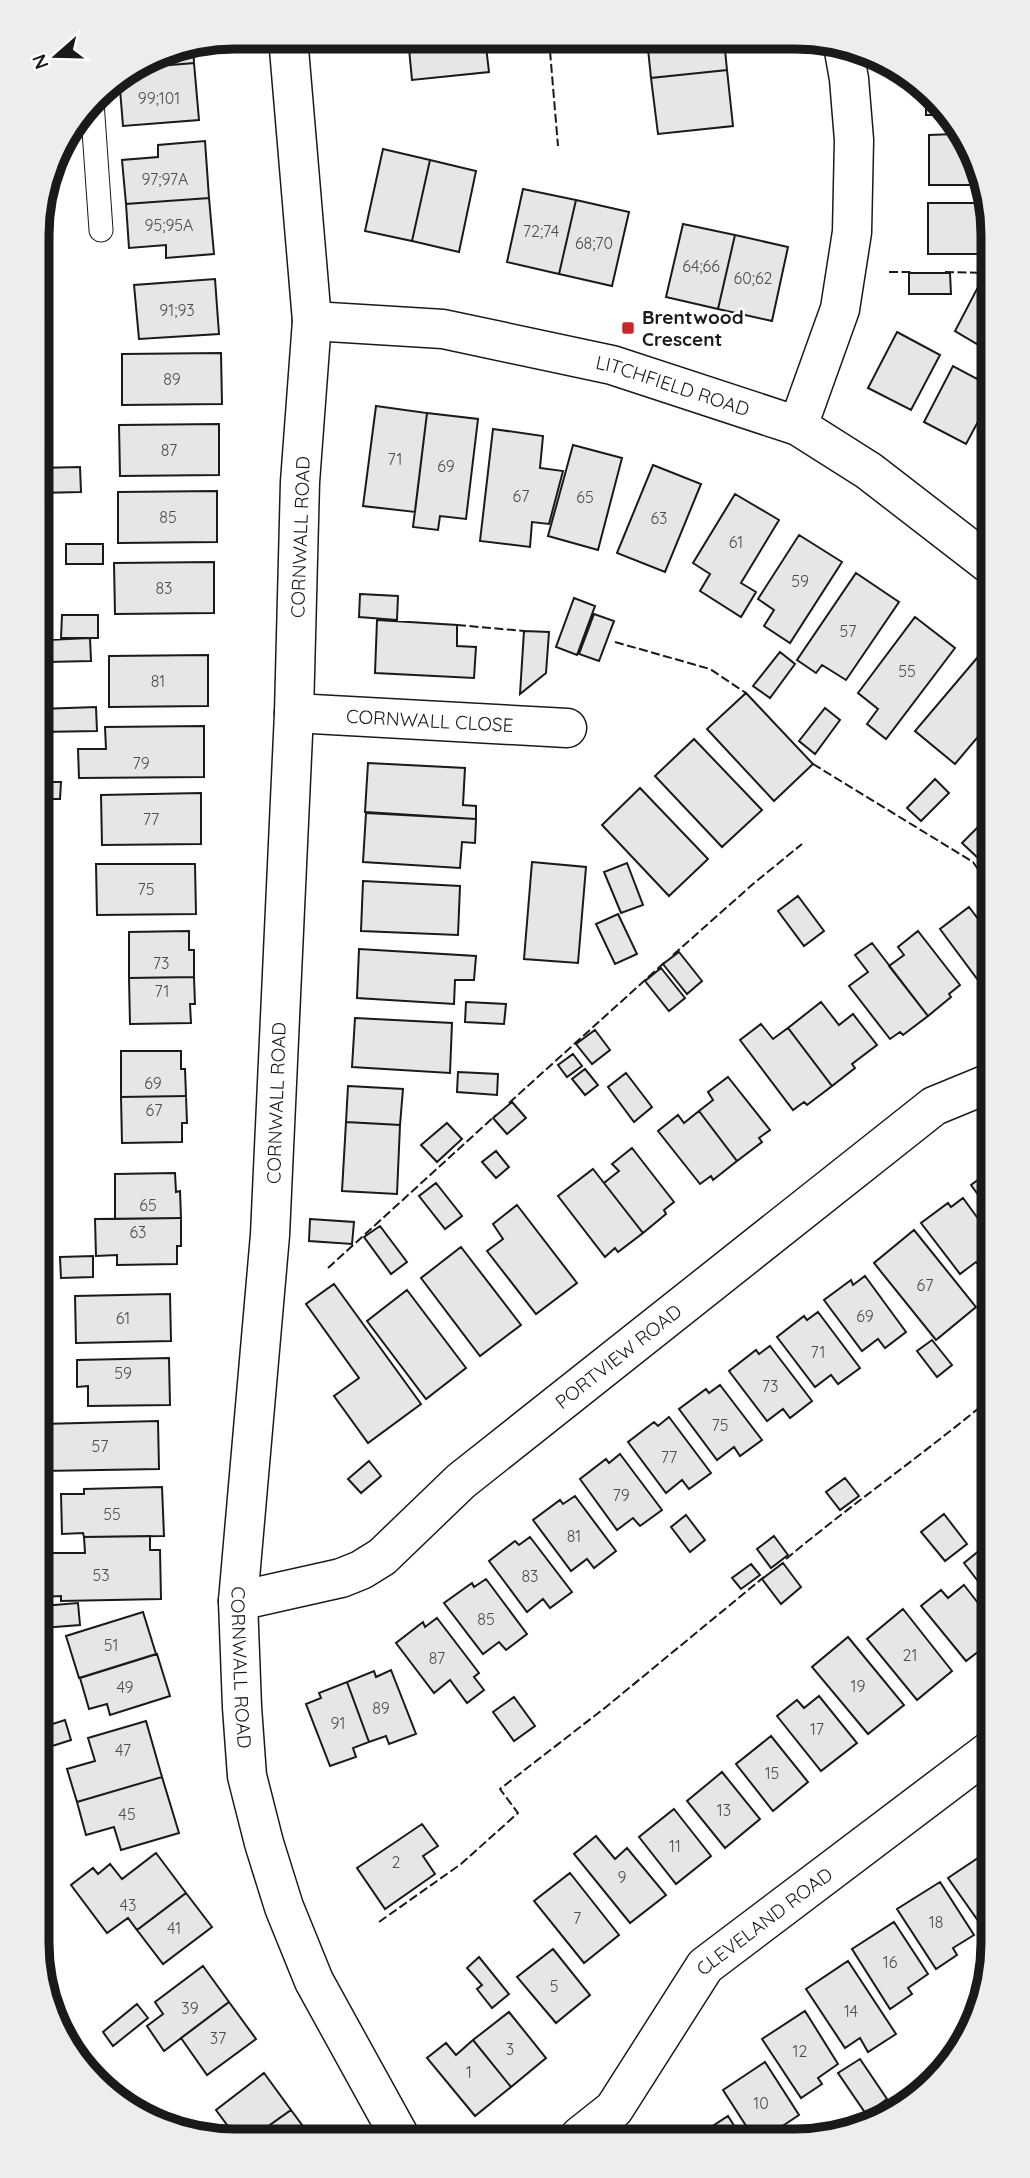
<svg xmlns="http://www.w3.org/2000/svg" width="1030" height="2178" font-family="Quicksand,sans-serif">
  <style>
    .building { fill: #e6e6e6; stroke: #1a1a1a; stroke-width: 2 }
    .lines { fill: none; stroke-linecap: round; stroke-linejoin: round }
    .service-casing { stroke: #1a1a1a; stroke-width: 25 }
    .minor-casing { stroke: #1a1a1a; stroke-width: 41 }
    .service { stroke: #fff; stroke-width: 23 }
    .minor { stroke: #fff; stroke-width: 38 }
    .fence { stroke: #1a1a1a; stroke-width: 2; stroke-dasharray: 9 3.5; stroke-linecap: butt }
    .poi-dot { fill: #c62828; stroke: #fff; stroke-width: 2.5 }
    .labels { text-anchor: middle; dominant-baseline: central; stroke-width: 5; stroke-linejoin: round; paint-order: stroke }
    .number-label { font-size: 16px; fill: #4d4d4d }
    .poi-label { font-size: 19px; font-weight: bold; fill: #1a1a1a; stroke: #fff; text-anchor: start }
    .street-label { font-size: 19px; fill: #1a1a1a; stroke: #fff }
    .rim { fill: none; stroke: #1a1a1a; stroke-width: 9 }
  </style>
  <rect width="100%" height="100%" fill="#fff"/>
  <path class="building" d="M408 38H485L489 72 412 80Z
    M647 39 724 40 727 70 651 78Z
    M193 45 194 63 133 68 160 52Z
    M194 63 199 120 123 126 119 77 133 68Z
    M727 70 733 126 658 134 651 78Z
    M926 86 944 115H926Z
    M956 134 986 184V185H929V135Z
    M205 141 209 198 126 204 122 160 158 157V145Z
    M383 149 430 160 412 241 365 231Z
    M430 160 476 171 459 252 412 241Z
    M523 189 576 200 559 274 507 262Z
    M209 198 214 254 166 258V245L129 248 126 204Z
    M576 200 629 212 612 286 559 274Z
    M928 203H986L987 254H928Z
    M683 224 735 235 718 309 666 297Z
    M735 235 788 247 772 321 718 309Z
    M909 273H950L951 294H909Z
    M215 279 219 334 139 339 134 285Z
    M978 287 987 292V325L977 344 955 331Z
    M897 332 940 355 911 410 868 388Z
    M221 353 222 404 122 405V354Z
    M987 360V405L966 444 924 422 953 366 977 379Z
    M376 406 427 413 415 512 363 506Z
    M427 413 478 419 466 519 440 516 438 530 413 527Z
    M219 424V475L120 476 119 425Z
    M493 429 543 436 540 468 563 471 549 524 532 522 530 547 480 541Z
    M573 445 622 458 598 550 548 536Z
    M653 465 701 484 665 572 617 553Z
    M80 467 81 492 38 493V468Z
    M217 491V542L118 543V492Z
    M735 494 779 520 741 583 756 592 741 617 700 591 710 574 693 563Z
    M799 535 842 562 790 643 764 626 774 610 758 599Z
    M66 544H103V564H66Z
    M214 562V613L115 614 114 563Z
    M856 573 899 602 846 680 822 665 816 673 797 660Z
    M360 594 398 596 397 620 359 617Z
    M574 598 595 606 577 655 556 647Z
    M594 614 614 621 599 661 579 654Z
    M62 615H98V638H61Z
    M915 617 955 648 886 739 867 724 878 709 858 693Z
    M377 620 457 625V646L476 647 474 678 375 673Z
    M524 631 549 632 546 673 520 694Z
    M90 638 91 661 47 662V640Z
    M780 652 795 664 770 698 753 686Z
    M208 655V706L109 707V656Z
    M977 658 988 668V725L955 764 915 731Z
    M746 693 813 764 774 801 707 729Z
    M96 707 97 731 39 732V709Z
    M825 708 840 720 815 754 799 741Z
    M204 726V777L79 778 78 749H106L105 727Z
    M694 739 762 810 722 847 655 776Z
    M368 763 465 768 463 805 476 806V819L365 812Z
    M935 779 949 793 921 821 907 808Z
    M45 782H61L60 799H45Z
    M640 788 708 859 669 896 602 825Z
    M201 793V844L102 845 101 795Z
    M366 813 476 819 475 843 462 842 460 868 363 862Z
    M989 816V847L978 858 962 843Z
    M532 862 586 867 578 963 524 959Z
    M627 863 643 905 621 913 604 872Z
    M96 864H195L196 914 97 915Z
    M363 881 460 886 458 935 361 931Z
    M798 896 824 931 804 946 778 911Z
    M969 907 982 924 989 919V995L940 929Z
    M618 914 637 954 615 964 596 924Z
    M189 931V950H194V977L129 978V932Z
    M918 931 960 985 949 994 951 997 928 1016 889 966 904 955 898 947Z
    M872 943 928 1016 903 1035 900 1032 890 1039 849 986 868 972 855 955Z
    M359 949 476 956 474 980H455L454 1004 357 998Z
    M679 952 702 981 687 994 663 964Z
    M661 968 685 998 669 1011 645 981Z
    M194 977 195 1004H190L191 1023 130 1024 129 978Z
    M466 1002 506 1004 504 1024 465 1022Z
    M821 1002 839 1025 853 1014 877 1045 852 1064 855 1068 832 1086 788 1028Z
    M355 1018 452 1023 450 1073 352 1067Z
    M761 1024 773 1039 788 1028 832 1086 807 1105 804 1102 793 1110 740 1040Z
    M595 1030 610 1050 592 1064 576 1044Z
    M121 1051H181V1069H185L186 1096 121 1097Z
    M573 1054 582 1066 567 1077 558 1065Z
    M585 1069 598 1085 585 1095 572 1079Z
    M458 1072 498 1074 497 1095 457 1092Z
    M626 1073 652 1107 634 1122 608 1087Z
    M728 1077 770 1130 759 1138 762 1142 737 1161 699 1111 713 1100 708 1092Z
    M348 1086 403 1089 400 1125 346 1122Z
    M186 1096 187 1123H182V1142L122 1143 121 1097Z
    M512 1102 526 1118 507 1134 493 1118Z
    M699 1111 737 1161 713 1180 711 1176 700 1184 658 1131 678 1115 684 1123Z
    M346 1122 400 1125 397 1194 342 1191Z
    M447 1123 462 1139 437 1162 421 1145Z
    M632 1148 674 1202 664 1210 666 1214 643 1233 604 1183 619 1171 612 1164Z
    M496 1151 509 1167 496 1178 482 1162Z
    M593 1169 643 1233 618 1252 615 1248 605 1257 558 1196Z
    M990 1171V1211L971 1185Z
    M175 1173 176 1192 180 1191 181 1218 115 1219V1174Z
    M436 1183 462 1216 445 1229 419 1196Z
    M963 1198 990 1235V1264L983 1270 976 1262 960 1274 921 1223 948 1203 951 1207Z
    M517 1205 577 1283 536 1314 487 1251 503 1239 493 1224Z
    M181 1218V1246H177V1264L117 1265V1255L96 1256 95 1219Z
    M310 1219 354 1222 352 1244 309 1241Z
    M380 1226 407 1262 391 1274 364 1237Z
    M914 1230 976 1307 936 1340 874 1263Z
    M461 1247 521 1325 480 1356 421 1278Z
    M93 1256V1277L61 1278 60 1257Z
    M865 1276 906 1332 885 1348 878 1339 862 1351 824 1300 851 1280 853 1285Z
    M334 1284 421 1404 368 1443 334 1396 359 1378 306 1304Z
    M407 1290 466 1368 426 1399 367 1321Z
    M170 1294 171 1341 76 1343 75 1296Z
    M818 1312 860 1368 838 1384 831 1375 815 1387 777 1337 804 1316 807 1320Z
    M932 1340 952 1365 937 1377 917 1351Z
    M770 1346 812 1401 790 1418 783 1409 767 1421 729 1371 756 1350 759 1354Z
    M169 1358 170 1405 88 1406V1386L77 1387V1360Z
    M720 1385 762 1440 740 1456 734 1447 717 1460 679 1409 706 1389 709 1393Z
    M669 1417 711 1473 689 1489 682 1480 666 1493 628 1442 654 1422 658 1426Z
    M158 1421 159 1469 42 1471V1424Z
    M620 1454 662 1510 640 1526 633 1518 617 1530 580 1479 606 1459 609 1463Z
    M369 1461 381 1476 361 1493 348 1479Z
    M42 1474H49V1495H42Z
    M845 1478 859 1496 840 1510 826 1492Z
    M162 1487 164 1536 84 1537 83 1533 62 1534 61 1494H84V1489Z
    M575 1496 616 1551 594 1568 587 1559 571 1571 533 1520 560 1500 563 1504Z
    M944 1514 967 1544 945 1561 921 1532Z
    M686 1515 705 1540 690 1552 671 1527Z
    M150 1536V1550H160L161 1599 61 1601V1596L42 1597V1553H85L84 1537Z
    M774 1536 788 1555 771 1568 757 1549Z
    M530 1537 572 1592 550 1608 543 1599 527 1612 489 1561 515 1541 519 1545Z
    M991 1541V1598L964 1563Z
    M783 1563 801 1587 781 1604 762 1579Z
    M751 1564 760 1575 741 1589 732 1578Z
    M486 1579 527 1634 506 1650 499 1642 483 1654 444 1603 472 1583 474 1587Z
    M964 1585 992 1621V1641L966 1661 921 1606 941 1590 948 1598Z
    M78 1603 80 1625 42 1628V1606Z
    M903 1609 952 1671 917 1700 867 1639Z
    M143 1612 156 1654 79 1678 66 1636Z
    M437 1618 479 1673 474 1677 484 1690 467 1703 450 1680 434 1693 396 1643 423 1622 425 1627Z
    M848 1637 904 1705 868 1734 812 1667Z
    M157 1654 170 1696 110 1715 107 1704 89 1709 80 1678Z
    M391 1670 416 1734 389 1744 386 1736 369 1742 347 1682 374 1671 376 1677Z
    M347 1682 369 1742 353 1748 356 1757 330 1766 306 1704 321 1698 319 1693Z
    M819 1696 857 1743 821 1771 777 1716 797 1700 804 1708Z
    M514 1697 535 1726 514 1741 493 1712Z
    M65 1720 71 1740 43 1749V1727Z
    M146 1721 162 1777 77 1802 67 1769 95 1761 88 1738Z
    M771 1736 808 1782 773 1811 736 1764Z
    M722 1772 760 1819 725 1848 687 1801Z
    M162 1777 179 1833 121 1850 114 1827 86 1835 77 1802Z
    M674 1809 711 1856 676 1884 639 1837Z
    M422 1824 438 1846 423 1856 435 1874 385 1909 357 1868Z
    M596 1836 615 1859 627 1848 666 1895 630 1923 574 1854Z
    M990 1850 992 1853 993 1942 948 1878Z
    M156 1853 186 1893 137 1930 128 1918 107 1933 71 1885 93 1868 98 1874 110 1864 122 1879Z
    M570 1873 619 1935 584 1963 534 1901Z
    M940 1882 974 1935 953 1948 957 1955 936 1969 897 1909Z
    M186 1893 212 1927 163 1964 137 1930Z
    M894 1922 928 1974 908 1988 912 1994 890 2009 852 1949Z
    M553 1949 590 1995 556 2023 517 1977Z
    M479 1957 509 1994 492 2008 477 1989 482 1985 467 1968Z
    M848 1961 896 2034 868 2052 860 2038 845 2048 806 1989Z
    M203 1966 229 2002 164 2051 147 2026 163 2014 155 2002Z
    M229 2002 256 2039 207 2075 181 2038Z
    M137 2004 148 2018 113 2046 103 2032Z
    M805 2011 838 2064 818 2078 822 2084 801 2098 762 2039Z
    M509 2012 546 2058 511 2087 473 2040Z
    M473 2040 511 2087 475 2116 427 2058 446 2043 456 2055Z
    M860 2059 887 2099 866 2114 838 2073Z
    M765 2062 799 2115 778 2129 782 2135H752L723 2090Z
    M264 2073 291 2110 253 2137H236L216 2110Z
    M291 2110 311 2137H253Z
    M728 2116 740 2135H699Z"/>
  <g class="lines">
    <g class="service-casing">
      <path id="service" d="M92 102 101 230"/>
    </g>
    <g class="minor-casing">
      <g id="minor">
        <path id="s1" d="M288 37 312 321 300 482 294 713 270 1235 238 1601 242 1707 247 1776 264 1843 284 1907 314 1981 400 2137"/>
        <path id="s2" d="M312 321 443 329 612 365 798 426 869 471 988 563"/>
        <path d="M798 426 840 309 852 232 854 140 849 79 843 45"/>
        <path id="s3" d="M294 713 567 728"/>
        <path id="s4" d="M238 1601 341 1578 361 1570 382 1557 461 1481 934 1106 990 1083"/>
        <path id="s5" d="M580 2136 614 2109 705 1966 992 1749"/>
      </g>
    </g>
    <use href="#service" class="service"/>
    <use href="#minor" class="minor"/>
    <path class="fence" d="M549 39 558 146
      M889 272H914
      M945 272 987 273
      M457 625 524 631
      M615 642 710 669 746 693
      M813 764 973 862 989 885
      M673 955 753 884 802 844
      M509 1103 665 962
      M328 1268 496 1115
      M786 1559C853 1503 924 1454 991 1398
      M379 1922 461 1864 518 1813 500 1789 606 1707 764 1577"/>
  </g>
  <rect class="poi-dot" x="621" y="321" width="14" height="14" rx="3.5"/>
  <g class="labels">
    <g class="number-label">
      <text x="159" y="98">99;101</text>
      <text x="165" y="179">97;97A</text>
      <text x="169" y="225">95;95A</text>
      <text x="541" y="231">72;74</text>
      <text x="594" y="243">68;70</text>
      <text x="701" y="266">64;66</text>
      <text x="753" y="278">60;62</text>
      <text x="177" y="310">91;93</text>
      <text x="172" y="379">89</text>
      <text x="169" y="450">87</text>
      <text x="395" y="459">71</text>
      <text x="446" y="466">69</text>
      <text x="521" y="496">67</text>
      <text x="585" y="497">65</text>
      <text x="168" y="517">85</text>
      <text x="659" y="518">63</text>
      <text x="736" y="542">61</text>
      <text x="800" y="581">59</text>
      <text x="164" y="588">83</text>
      <text x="848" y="631">57</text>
      <text x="907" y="671">55</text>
      <text x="158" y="681">81</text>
      <text x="141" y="763">79</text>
      <text x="151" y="819">77</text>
      <text x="146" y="889">75</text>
      <text x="161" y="963">73</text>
      <text x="162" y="991">71</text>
      <text x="153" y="1083">69</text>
      <text x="154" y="1110">67</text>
      <text x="148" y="1205">65</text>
      <text x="138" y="1232">63</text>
      <text x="925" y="1285">67</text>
      <text x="865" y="1316">69</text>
      <text x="123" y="1318">61</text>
      <text x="818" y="1352">71</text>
      <text x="123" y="1373">59</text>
      <text x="770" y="1386">73</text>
      <text x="720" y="1425">75</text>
      <text x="100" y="1446">57</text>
      <text x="669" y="1457">77</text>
      <text x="621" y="1495">79</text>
      <text x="112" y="1514">55</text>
      <text x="574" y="1536">81</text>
      <text x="101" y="1575">53</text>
      <text x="530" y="1576">83</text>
      <text x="486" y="1619">85</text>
      <text x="111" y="1645">51</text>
      <text x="910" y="1655">21</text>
      <text x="437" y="1658">87</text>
      <text x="858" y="1686">19</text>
      <text x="125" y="1687">49</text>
      <text x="381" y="1708">89</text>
      <text x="338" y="1723">91</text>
      <text x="817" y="1729">17</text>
      <text x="123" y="1750">47</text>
      <text x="772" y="1773">15</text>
      <text x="724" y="1810">13</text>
      <text x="127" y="1814">45</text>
      <text x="675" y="1846">11</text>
      <text x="396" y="1862">2</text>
      <text x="622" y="1877">9</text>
      <text x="128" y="1905">43</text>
      <text x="577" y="1918">7</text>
      <text x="936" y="1922">18</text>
      <text x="174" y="1928">41</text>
      <text x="890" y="1962">16</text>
      <text x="554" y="1986">5</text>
      <text x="190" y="2008">39</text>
      <text x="851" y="2011">14</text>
      <text x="218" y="2038">37</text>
      <text x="510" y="2049">3</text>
      <text x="800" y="2051">12</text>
      <text x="469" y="2072">1</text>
      <text x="761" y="2103">10</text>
    </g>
    <g class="poi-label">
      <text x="642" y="317">Brentwood<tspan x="642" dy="22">Crescent</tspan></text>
    </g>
    <g class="street-label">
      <text stroke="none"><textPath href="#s2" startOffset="368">LITCHFIELD ROAD</textPath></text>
      <text transform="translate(300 537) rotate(-88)">CORNWALL ROAD</text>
      <text stroke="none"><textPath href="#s3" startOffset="136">CORNWALL CLOSE</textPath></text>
      <text transform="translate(276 1103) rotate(-88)">CORNWALL ROAD</text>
      <text stroke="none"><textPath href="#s4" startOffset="462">PORTVIEW ROAD</textPath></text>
      <text stroke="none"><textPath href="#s1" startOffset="1634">CORNWALL ROAD</textPath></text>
      <text stroke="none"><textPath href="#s5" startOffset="287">CLEVELAND ROAD</textPath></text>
    </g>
  </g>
  <path d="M0 0H1030V2178H0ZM235 49H795A186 186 0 0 1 981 235V1943A186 186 0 0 1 795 2129H235A186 186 0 0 1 49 1943V235A186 186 0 0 1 235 49Z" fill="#ededed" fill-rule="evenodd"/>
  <path class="rim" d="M235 49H795A186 186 0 0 1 981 235V1943A186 186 0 0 1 795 2129H235A186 186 0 0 1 49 1943V235A186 186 0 0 1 235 49Z"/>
  <g transform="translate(56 56) rotate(250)" stroke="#ffffff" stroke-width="5" paint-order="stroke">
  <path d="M0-5L12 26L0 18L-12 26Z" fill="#1a1a1a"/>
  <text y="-10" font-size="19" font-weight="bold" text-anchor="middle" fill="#1a1a1a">N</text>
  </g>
</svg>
